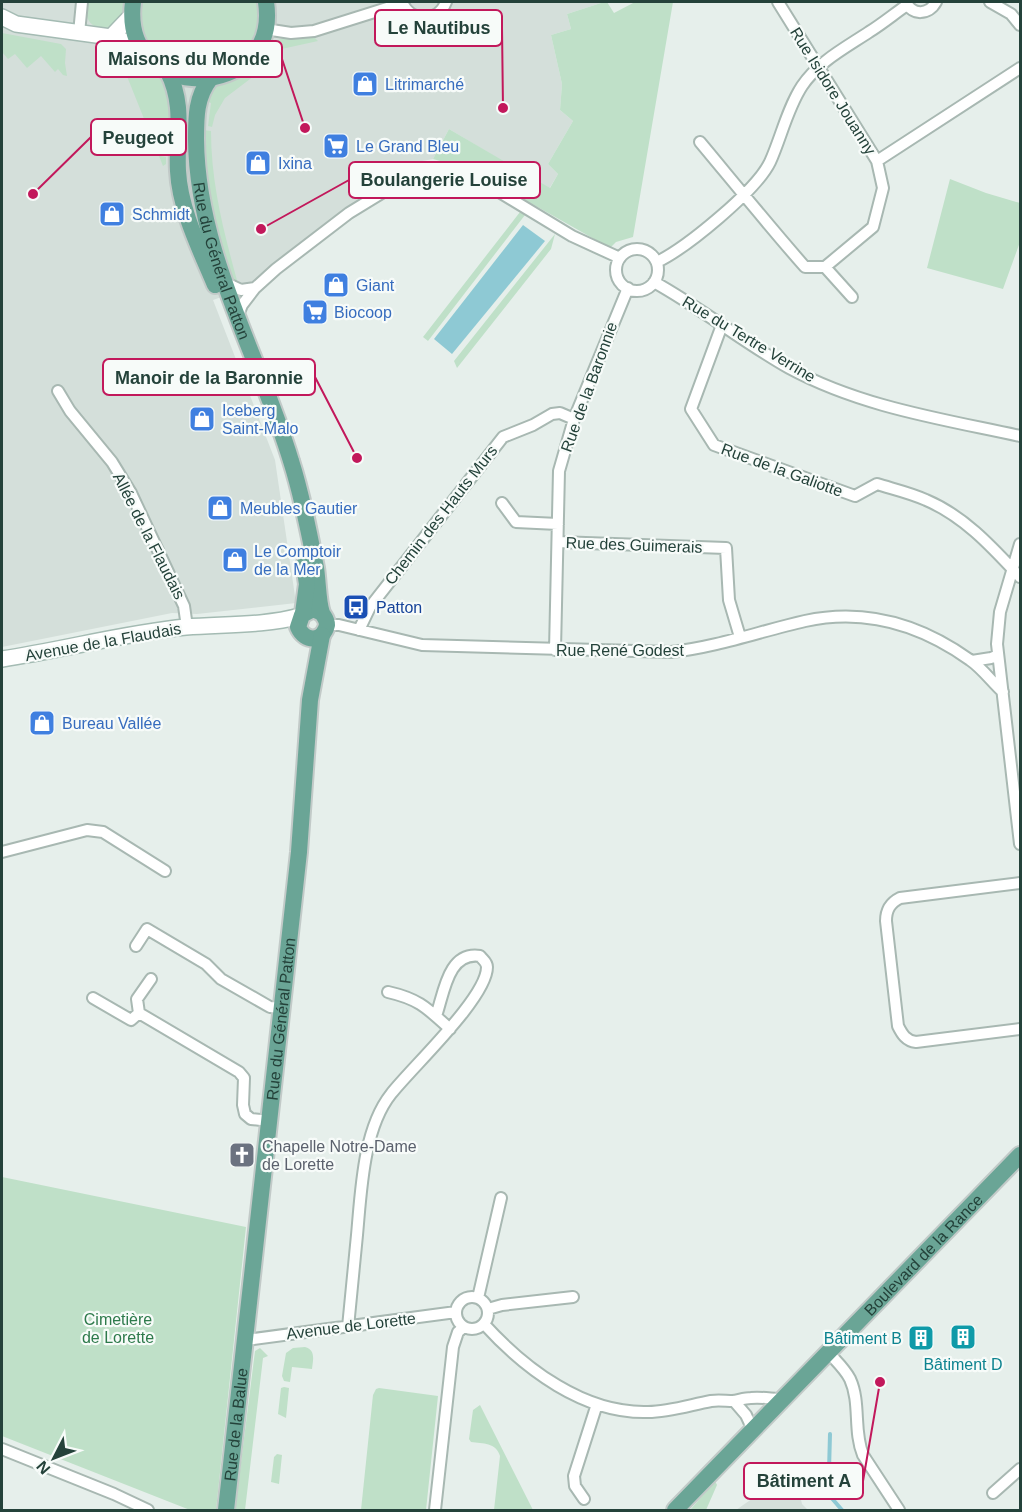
<svg xmlns="http://www.w3.org/2000/svg" width="1022" height="1512" font-family="Arial,sans-serif">
  <style>
    .built { fill: #d4dfda }
    .green { fill: #bfe0c8 }
    .water { fill: #8ec9d4 }
    .lines { fill: none; stroke-linecap: round; stroke-linejoin: round }
    .stream { stroke: #8ec9d4; stroke-width: 4 }
    .street-casing { stroke: #a8b8b2; stroke-width: 14 }
    .secondary-casing { stroke: #a4bbb3; stroke-width: 18 }
    .primary-casing { stroke: #c2cac8; stroke-width: 20 }
    .street { stroke: #fff; stroke-width: 10 }
    .secondary { stroke: #fff; stroke-width: 15 }
    .primary { stroke: #6aa596; stroke-width: 16 }
    .labels { text-anchor: middle; dominant-baseline: central; stroke-width: 4.5; stroke-linejoin: round; paint-order: stroke }
    .shop-label { font-size: 16px; fill: #366cbe; stroke: #f7fbf9; text-anchor: start }
    .street-label { font-size: 16px; fill: #24423a; stroke: #f7fbf9 }
    .transit-label { font-size: 16px; fill: #164399; stroke: #f7fbf9; text-anchor: start }
    .worship-label { font-size: 16px; fill: #5b616d; stroke: #f7fbf9; text-anchor: start }
    .park-label { font-size: 16px; fill: #2d7a4b; stroke: #f7fbf9 }
    .culture-label { font-size: 16px; fill: #0d838f; stroke: #f7fbf9; text-anchor: end }
    .leader { fill: none; stroke: #c2185b; stroke-width: 2 }
    .callout-dot { fill: #c2185b; stroke: #f7fbf9; stroke-width: 2 }
    .callout { fill: #f7fbf9; stroke: #c2185b; stroke-width: 2 }
    .callout-label { font-size: 18px; text-anchor: middle; font-weight: bold; fill: #24423a }
  </style>
  <rect width="100%" height="100%" fill="#e6efeb"/>
  <path class="built" d="M2 2H604L567 14 571 29 551 35 562 84 560 110 573 121 548 164 558 174 549 189 449 129 433 159 417 162 337 216 244 289 213 300 275 460 296 603 197 614 172 613 2 647Z
    M785 1469 796 1479 802 1504 808 1510H736L759 1494Z"/>
  <path class="green" d="M86 2H125C122 35 81 38 86 2Z
    M141 2H259C258 11 259 25 256 34 238 77 177 85 150 46 141 32 142 17 141 2Z
    M604 2H607L614 13 635 2H673L633 237 616 242 610 248 472 170 433 159 449 129 550 188 558 174 548 164 573 121 560 110 562 84 551 35 571 29 567 14Z
    M2 33 61 44 66 49 65 63 67 76 63 75 58 69 55 72 41 56 27 68 15 54 8 59 2 52Z
    M308 37 315 38 318 41 277 50 254 76 225 98 215 115 212 127 208 126 211 103 205 101 214 87 242 75 276 41 283 38Z
    M114 44 131 48 147 67 167 82 172 118 168 134 167 148H162L161 156 166 157V164L163 166Z
    M203 130 211 131C211 184 224 233 238 284L232 281 209 209Z
    M950 179 986 193 1020 203V242L1003 289 927 268Z
    M520 212 525 215 428 341 423 337Z
    M555 234 551 249 457 368 454 361Z
    M2 1177 246 1227 216 1510H190L2 1436Z
    M305 1347C316 1350 313 1360 312 1369L292 1367 290 1382 284 1381 282 1376 286 1353 293 1348Z
    M260 1348 268 1356 263 1358 245 1510H235L255 1351Z
    M284 1387 289 1388 286 1418 278 1414 281 1388Z
    M379 1388 438 1396 426 1510H361L373 1395 376 1389Z
    M480 1405 533 1510H494L500 1456C496 1442 483 1444 471 1442L469 1439 473 1410Z
    M277 1454 282 1455 279 1484 271 1482 274 1457Z
    M715 1481 717 1485 706 1510H690Z"/>
  <path class="water" d="M523 225 545 241 452 354 434 339Z"/>
  <g class="lines">
    <path class="stream" d="M830 1434 829 1471 826 1482 829 1495 842 1510"/>
    <g class="street-casing">
      <path id="street" d="M402 2C411 23 438 23 446 2
        M778 2 877 161 883 188 873 227 825 267
        M906 2C912 16 929 15 936 2
        M990 2 1011 14 1020 25
        M265 29 291 33 314 31 403 3
        M79 33 82 2
        M700 142C735 184 769 226 805 267H825L852 297
        M877 161 1020 68
        M616 270a21 21 0 1 1 42 0a21 21 0 1 1-42 0Z
        M657 262C686 248 756 191 770 162 781 138 787 109 802 86 818 62 845 48 869 32 882 24 894 14 907 5
        M224 282 241 290 255 288
        M654 282C701 308 743 342 789 368 861 407 942 419 1020 436
        M237 317 242 305 255 288 276 269 349 213 416 172 436 169 452 170 470 176 496 190 572 236 620 258
        M722 325 691 409 714 445 855 496 877 484C893 489 911 493 926 500 964 516 992 547 1020 577
        M58 391 70 411 112 462 131 493 184 606 187 627
        M502 503 516 522 558 524
        M558 542 726 548 729 600 740 637
        M1020 544 1000 612 997 644 1020 844
        M327 625H339L422 645 671 652C717 647 761 631 805 621 865 608 921 625 970 660 982 668 992 682 1003 692
        M359 630 370 607 503 437 533 425 552 414 560 413 574 419
        M555 650 559 471 574 419 628 288
        M972 661 991 658 998 655
        M2 852 87 830 103 832 165 871
        M1020 883 900 898C890 903 886 910 886 921L898 1026C902 1034 906 1041 916 1042L1020 1029
        M136 946 147 929 206 964 221 979 270 1007 282 1008
        M388 992C419 999 427 1008 450 1029
        M93 998 131 1020 139 1013 239 1072 244 1078 243 1105 245 1114 251 1119 270 1121
        M139 1013 137 999 151 979
        M456 1313a16 16 0 1 1 32 0a16 16 0 1 1-32 0Z
        M478 1298 501 1198
        M488 1309 502 1305 573 1297
        M484 1324C525 1369 584 1414 648 1412 669 1412 690 1405 711 1401 718 1400 726 1401 733 1401 739 1400 745 1398 751 1398 762 1397 773 1399 783 1399
        M348 1327C351 1296 354 1266 357 1235 361 1192 363 1129 391 1094 411 1068 487 998 487 967 487 962 483 960 480 956 448 951 444 993 436 1016
        M246 1340 456 1312
        M829 1353C836 1361 845 1369 850 1379 861 1403 853 1431 863 1455L899 1510
        M734 1401 746 1415 753 1430
        M2 1449 114 1494 148 1510
        M993 1493 1020 1469
        M584 1499 575 1486 574 1476 597 1404
        M435 1510 453 1347 458 1332 464 1327"/>
    </g>
    <g class="secondary-casing">
      <path id="secondary" d="M2 17 16 24 111 37 142 47
        M111 37 132 15
        M2 659C63 650 124 633 186 627 224 624 264 626 300 616"/>
    </g>
    <g class="primary-casing">
      <g id="primary">
        <path d="M133 2C120 106 281 102 266 2"/>
        <path d="M168 72C185 106 176 136 178 171 180 210 200 249 215 285"/>
        <path id="s1" d="M210 79C196 97 196 117 196 139 197 254 259 354 291 461 302 495 309 532 316 568 318 580 318 602 322 613 324 617 327 619 327 625 323 642 305 643 298 627L302 615 313 609 322 613"/>
        <path d="M303 613 307 584 304 565"/>
        <path id="s2" d="M226 1510 299 852 310 700 322 635"/>
        <path id="s3" d="M675 1510 1020 1155"/>
      </g>
    </g>
    <use href="#street" class="street"/>
    <use href="#secondary" class="secondary"/>
    <use href="#primary" class="primary"/>
  </g>
  <defs>
    <g id="shop-square" transform="scale(1.35)"><rect x="-9" y="-9" width="18" height="18" rx="4" fill="#3f7fe0" stroke="#f7fbf9"/><path d="M-5-2.5h2.3a2.7 3.5 0 0 1 5.4 0H5L5.5 6h-11ZM-1.5-2.5h3a1.5 2.3 0 0 0-3 0Z" fill="#fff"/></g>
    <g id="supermarket-square" transform="scale(1.35)"><rect x="-9" y="-9" width="18" height="18" rx="4" fill="#3f7fe0" stroke="#f7fbf9"/><path d="M-6-5.5h2.5l.6 2H6L4.5 2H-2.5L-4.4-4H-6ZM-1.5 3.2a1.3 1.3 0 1 0 .1 0ZM3 3.2a1.3 1.3 0 1 0 .1 0Z" fill="#fff"/></g>
    <g id="bus-square" transform="scale(1.35)"><rect x="-9" y="-9" width="18" height="18" rx="4" fill="#1a4fb4" stroke="#f7fbf9"/><path d="M-5-6H5V4H4V6H2V4H-2V6H-4V4H-5ZM-3.5-4V0h7V-4ZM-3.5 1.2v1.5H-2V1.2ZM2 1.2v1.5H3.5V1.2Z" fill="#fff"/></g>
    <g id="church-square" transform="scale(1.35)"><rect x="-9" y="-9" width="18" height="18" rx="4" fill="#6b7280" stroke="#f7fbf9"/><path d="M-1.2-6h2.4v3.5h3.3v2.4h-3.3V6h-2.4V-.1h-3.3v-2.4h3.3Z" fill="#fff"/></g>
    <g id="building-square" transform="scale(1.35)"><rect x="-9" y="-9" width="18" height="18" rx="4" fill="#0f9aa8" stroke="#f7fbf9"/><path d="M-4-6H4V6H1V3H-1V6H-4ZM-2.5-4.3h1.7v1.8h-1.7ZM.8-4.3h1.7v1.8H.8ZM-2.5-1h1.7V.8h-1.7ZM.8-1h1.7V.8H.8Z" fill="#fff"/></g>
  </defs>
  <g fill-rule="evenodd">
    <use href="#shop-square" x="365" y="84"/>
    <use href="#supermarket-square" x="336" y="146"/>
    <use href="#shop-square" x="258" y="163"/>
    <use href="#shop-square" x="112" y="214"/>
    <use href="#shop-square" x="336" y="285"/>
    <use href="#supermarket-square" x="315" y="312"/>
    <use href="#shop-square" x="202" y="419"/>
    <use href="#shop-square" x="220" y="508"/>
    <use href="#shop-square" x="235" y="560"/>
    <use href="#bus-square" x="356" y="607"/>
    <use href="#shop-square" x="42" y="723"/>
    <use href="#church-square" x="242" y="1155"/>
    <use href="#building-square" x="963" y="1337"/>
    <use href="#building-square" x="921" y="1338"/>
  </g>
  <g class="labels">
    <g class="shop-label">
      <text x="385" y="84">Litrimarché</text>
      <text x="356" y="146">Le Grand Bleu</text>
      <text x="278" y="163">Ixina</text>
      <text x="132" y="214">Schmidt</text>
      <text x="356" y="285">Giant</text>
      <text x="334" y="312">Biocoop</text>
      <text x="222" y="410">Iceberg<tspan x="222" dy="18">Saint-Malo</tspan></text>
      <text x="240" y="508">Meubles Gautier</text>
      <text x="254" y="551">Le Comptoir<tspan x="254" dy="18">de la Mer</tspan></text>
      <text x="62" y="723">Bureau Vallée</text>
    </g>
    <g class="street-label">
      <text transform="translate(833 91) rotate(58)">Rue Isidore Jouanny</text>
      <text stroke="none"><textPath href="#s1" startOffset="188">Rue du Général Patton</textPath></text>
      <text transform="translate(749 339) rotate(31)">Rue du Tertre Verrine</text>
      <text transform="translate(589 387) rotate(-70)">Rue de la Baronnie</text>
      <text transform="translate(782 470) rotate(20)">Rue de la Galiotte</text>
      <text transform="translate(441 515) rotate(-52)">Chemin des Hauts Murs</text>
      <text transform="translate(149 536) rotate(63)">Allée de la Flaudais</text>
      <text transform="translate(634 545) rotate(2)">Rue des Guimerais</text>
      <text transform="translate(103 642) rotate(-10)">Avenue de la Flaudais</text>
      <text x="620" y="650">Rue René Godest</text>
      <text stroke="none"><textPath href="#s2" startOffset="494">Rue du Général Patton</textPath></text>
      <text stroke="none"><textPath href="#s3" startOffset="356">Boulevard de la Rance</textPath></text>
      <text transform="translate(351 1326) rotate(-7)">Avenue de Lorette</text>
      <text stroke="none"><textPath href="#s2" startOffset="86">Rue de la Balue</textPath></text>
    </g>
    <g class="transit-label">
      <text x="376" y="607">Patton</text>
    </g>
    <g class="worship-label">
      <text x="262" y="1146">Chapelle Notre-Dame<tspan x="262" dy="18">de Lorette</tspan></text>
    </g>
    <g class="park-label">
      <text x="118" y="1319">Cimetière<tspan x="118" dy="18">de Lorette</tspan></text>
    </g>
    <g class="culture-label">
      <text x="902" y="1338">Bâtiment B</text>
      <text x="963" y="1364" text-anchor="middle">Bâtiment D</text>
    </g>
  </g>
  <path class="leader" d="M503 108L502 28M305 128L282 59M33 194L91 137M261 229L349 180M357 458L315 377M880 1382L863 1481"/>
  <g class="callout-dot">
    <circle cx="503" cy="108" r="6"/>
    <circle cx="305" cy="128" r="6"/>
    <circle cx="33" cy="194" r="6"/>
    <circle cx="261" cy="229" r="6"/>
    <circle cx="357" cy="458" r="6"/>
    <circle cx="880" cy="1382" r="6"/>
  </g>
  <g class="callout">
    <rect x="375" y="10" width="127" height="36" rx="6"/>
    <rect x="96" y="41" width="186" height="36" rx="6"/>
    <rect x="91" y="119" width="95" height="36" rx="6"/>
    <rect x="349" y="162" width="191" height="36" rx="6"/>
    <rect x="103" y="359" width="212" height="36" rx="6"/>
    <rect x="744" y="1463" width="119" height="36" rx="6"/>
  </g>
  <g class="callout-label">
    <text x="439" y="34">Le Nautibus</text>
    <text x="189" y="65">Maisons du Monde</text>
    <text x="138" y="144">Peugeot</text>
    <text x="444" y="186">Boulangerie Louise</text>
    <text x="209" y="384">Manoir de la Baronnie</text>
    <text x="804" y="1487">Bâtiment A</text>
  </g>
  <rect width="1022" height="1512" fill="none" stroke="#24423a" stroke-width="6"/>
  <g transform="translate(54 1458) rotate(228)" stroke="#f7fbf9" stroke-width="4.5" paint-order="stroke">
  <path d="M0-4.5L10 22L0 15L-10 22Z" fill="#24423a"/>
  <text y="-9" font-size="16" font-weight="bold" text-anchor="middle" fill="#24423a">N</text>
  </g>
</svg>
